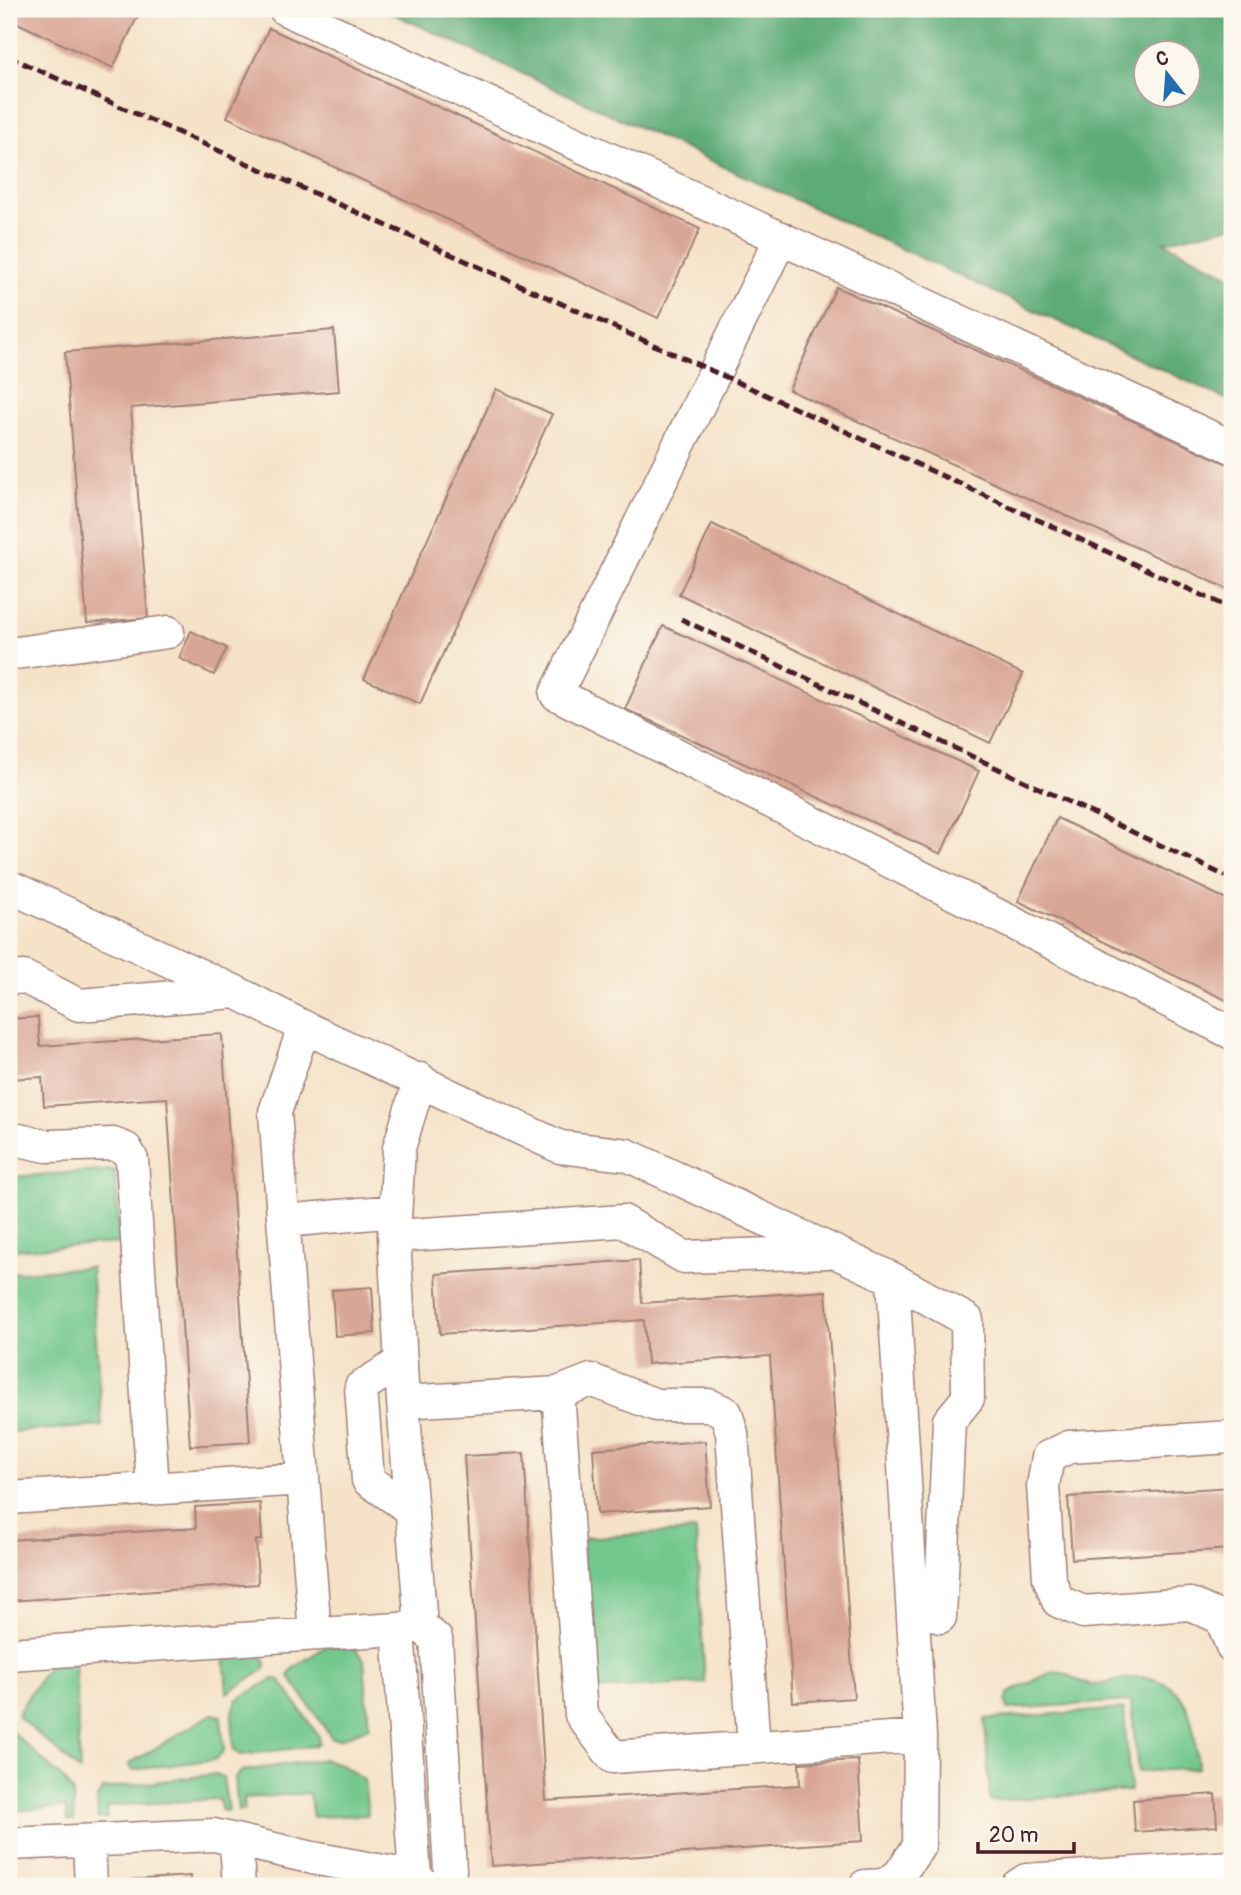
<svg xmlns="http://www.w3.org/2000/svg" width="1241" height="1895" font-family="Pangolin,sans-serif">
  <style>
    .green { fill: #72c88d; stroke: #5e745c; stroke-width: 2 }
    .forest { fill: #5dac78; stroke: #546652; stroke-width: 2; fill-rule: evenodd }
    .building { fill: #d9a695 }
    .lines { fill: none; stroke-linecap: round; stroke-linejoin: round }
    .minor-casing { stroke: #a08079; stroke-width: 35 }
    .minor { stroke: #fff; stroke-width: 32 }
    .rail { stroke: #4a1f2b; stroke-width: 5; stroke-dasharray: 10 5; stroke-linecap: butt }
  </style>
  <rect width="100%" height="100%" fill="#fbf7ec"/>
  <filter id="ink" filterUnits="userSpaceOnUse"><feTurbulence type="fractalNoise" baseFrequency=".0143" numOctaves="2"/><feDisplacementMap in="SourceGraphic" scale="14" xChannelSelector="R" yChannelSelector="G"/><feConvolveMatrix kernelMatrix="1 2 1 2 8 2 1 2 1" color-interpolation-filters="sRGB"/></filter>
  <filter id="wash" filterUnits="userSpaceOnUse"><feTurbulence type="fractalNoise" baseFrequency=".00686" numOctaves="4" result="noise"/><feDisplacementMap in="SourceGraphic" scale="28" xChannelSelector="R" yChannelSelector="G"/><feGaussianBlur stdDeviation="1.57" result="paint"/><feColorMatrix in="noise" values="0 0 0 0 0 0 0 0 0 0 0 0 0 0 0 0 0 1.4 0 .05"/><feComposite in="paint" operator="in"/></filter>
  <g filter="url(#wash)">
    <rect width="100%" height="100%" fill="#f5e2c7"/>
    <path class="green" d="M115 1170 120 1243 9 1250V1177Z
      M91 1267 102 1426 9 1432V1273Z
      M696 1531 705 1683 591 1690 581 1538Z
      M328 1645 355 1648 364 1660 369 1727 340 1739 332 1738 289 1676 293 1668Z
      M257 1648 266 1663 265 1669 227 1693 224 1651Z
      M75 1661 80 1771 19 1717V1711L50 1663Z
      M1054 1671C1069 1672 1078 1684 1094 1685 1110 1685 1125 1676 1142 1677 1193 1681 1194 1730 1198 1768L1138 1772 1131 1701 1008 1709 1006 1700 1009 1693Z
      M273 1679 280 1680 319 1737V1743L313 1746 240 1755 234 1751 232 1714 238 1699Z
      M1124 1709 1130 1791 990 1801 985 1719Z
      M212 1714 221 1716 224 1750 217 1759 132 1770 129 1764Z
      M9 1729 67 1783 73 1793 74 1821H68L65 1807 9 1811Z
      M325 1759 342 1765 364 1780 368 1815 313 1817 309 1793 244 1798V1811H238L235 1778 242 1771Z
      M216 1774 223 1777 228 1811H222L219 1799 108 1806 107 1818 98 1819 97 1798 103 1789Z"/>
    <path class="forest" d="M383 9H1232V226L1164 242 1232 277V402ZM1146 52H1188V94H1146Z"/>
    <g id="blocks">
      <path class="building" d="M9 9H141L113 68 9 19Z
        M269 28 700 229 658 318 227 117Z
        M836 287 1232 466V591L789 390Z
        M334 330 339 391 131 408 148 618 87 623 65 352Z
        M496 389 552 414 420 704 364 679Z
        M712 524 1023 674 990 743 679 594Z
        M663 626 979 771 941 854 625 709Z
        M191 631 227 648 214 675 179 658Z
        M1057 818 1232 902V1003L1018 901Z
        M38 1017 40 1046 222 1034 250 1442 190 1446 167 1098 44 1106 42 1077 9 1079V1019Z
        M639 1260 642 1303 826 1291 854 1698 793 1702 770 1356 647 1364 644 1320 440 1334 436 1274Z
        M372 1287 375 1333 335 1336 332 1290Z
        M705 1441 710 1506 597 1514 593 1449Z
        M524 1453 546 1801 800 1785 799 1763 858 1760 863 1841 491 1866 464 1456Z
        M1232 1487V1549L1072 1559 1068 1497Z
        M260 1503 262 1540H256L258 1584 9 1601V1540L196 1528 195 1507Z
        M1215 1794 1217 1826 1135 1832 1133 1800Z
        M190 1876 191 1886H131V1880Z"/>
    </g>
  </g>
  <g filter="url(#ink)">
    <use href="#blocks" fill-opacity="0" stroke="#a08079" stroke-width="2"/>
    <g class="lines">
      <g class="minor-casing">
        <path id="minor" d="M285 9 1232 447
          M781 238 556 694 1232 1033
          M9 654 168 632
          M9 889H15L236 992 304 1027 560 1147 627 1155 893 1279 920 1736 919 1846 899 1875 884 1885 865 1886
          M9 978 24 977 79 1005 235 992
          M304 1027 275 1112 315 1634
          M9 1138 47 1146 113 1144 126 1149 132 1160 153 1489
          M284 1221 395 1211
          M394 1236 399 1148 420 1079
          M893 1279 967 1320 968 1398 949 1421 940 1617
          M401 1362 361 1387 368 1480 412 1510
          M558 1393 581 1715 613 1757 920 1736
          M403 1402 558 1393 591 1380 656 1405H709L726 1413 732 1433 754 1747
          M1232 1437 1069 1447 1048 1457 1043 1486 1049 1578 1058 1601 1083 1612 1190 1604 1221 1618 1232 1646
          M9 1498 303 1479
          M421 1626 436 1639 450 1870 448 1886
          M9 1654 398 1629
          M89 1841 91 1886
          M236 1842 239 1886
          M9 1844 214 1835 313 1858 415 1877 426 1886
          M415 1877 398 1629 421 1626 403 1402 394 1236 623 1221 684 1257 828 1252
          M1017 1886 1026 1880 1232 1867"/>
      </g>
      <use href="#minor" class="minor"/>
      <path class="rail" d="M9 57 775 399 1232 609
        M681 619 1232 879"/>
    </g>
  </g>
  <rect width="1241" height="1895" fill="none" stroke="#fbf7ec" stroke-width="35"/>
  <g transform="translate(1167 74) rotate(343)"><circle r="33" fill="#fbf7ec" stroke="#b4a19f" stroke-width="2"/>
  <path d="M0-5L12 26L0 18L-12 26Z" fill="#1f6fb2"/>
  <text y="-10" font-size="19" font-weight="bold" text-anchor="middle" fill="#4a1f2b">С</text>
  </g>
  <path d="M978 1842v10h96v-10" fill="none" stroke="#4a1f2b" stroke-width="3.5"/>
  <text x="989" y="1842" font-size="21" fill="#4a1f2b" stroke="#fbf7ec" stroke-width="5" paint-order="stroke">20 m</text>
</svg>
